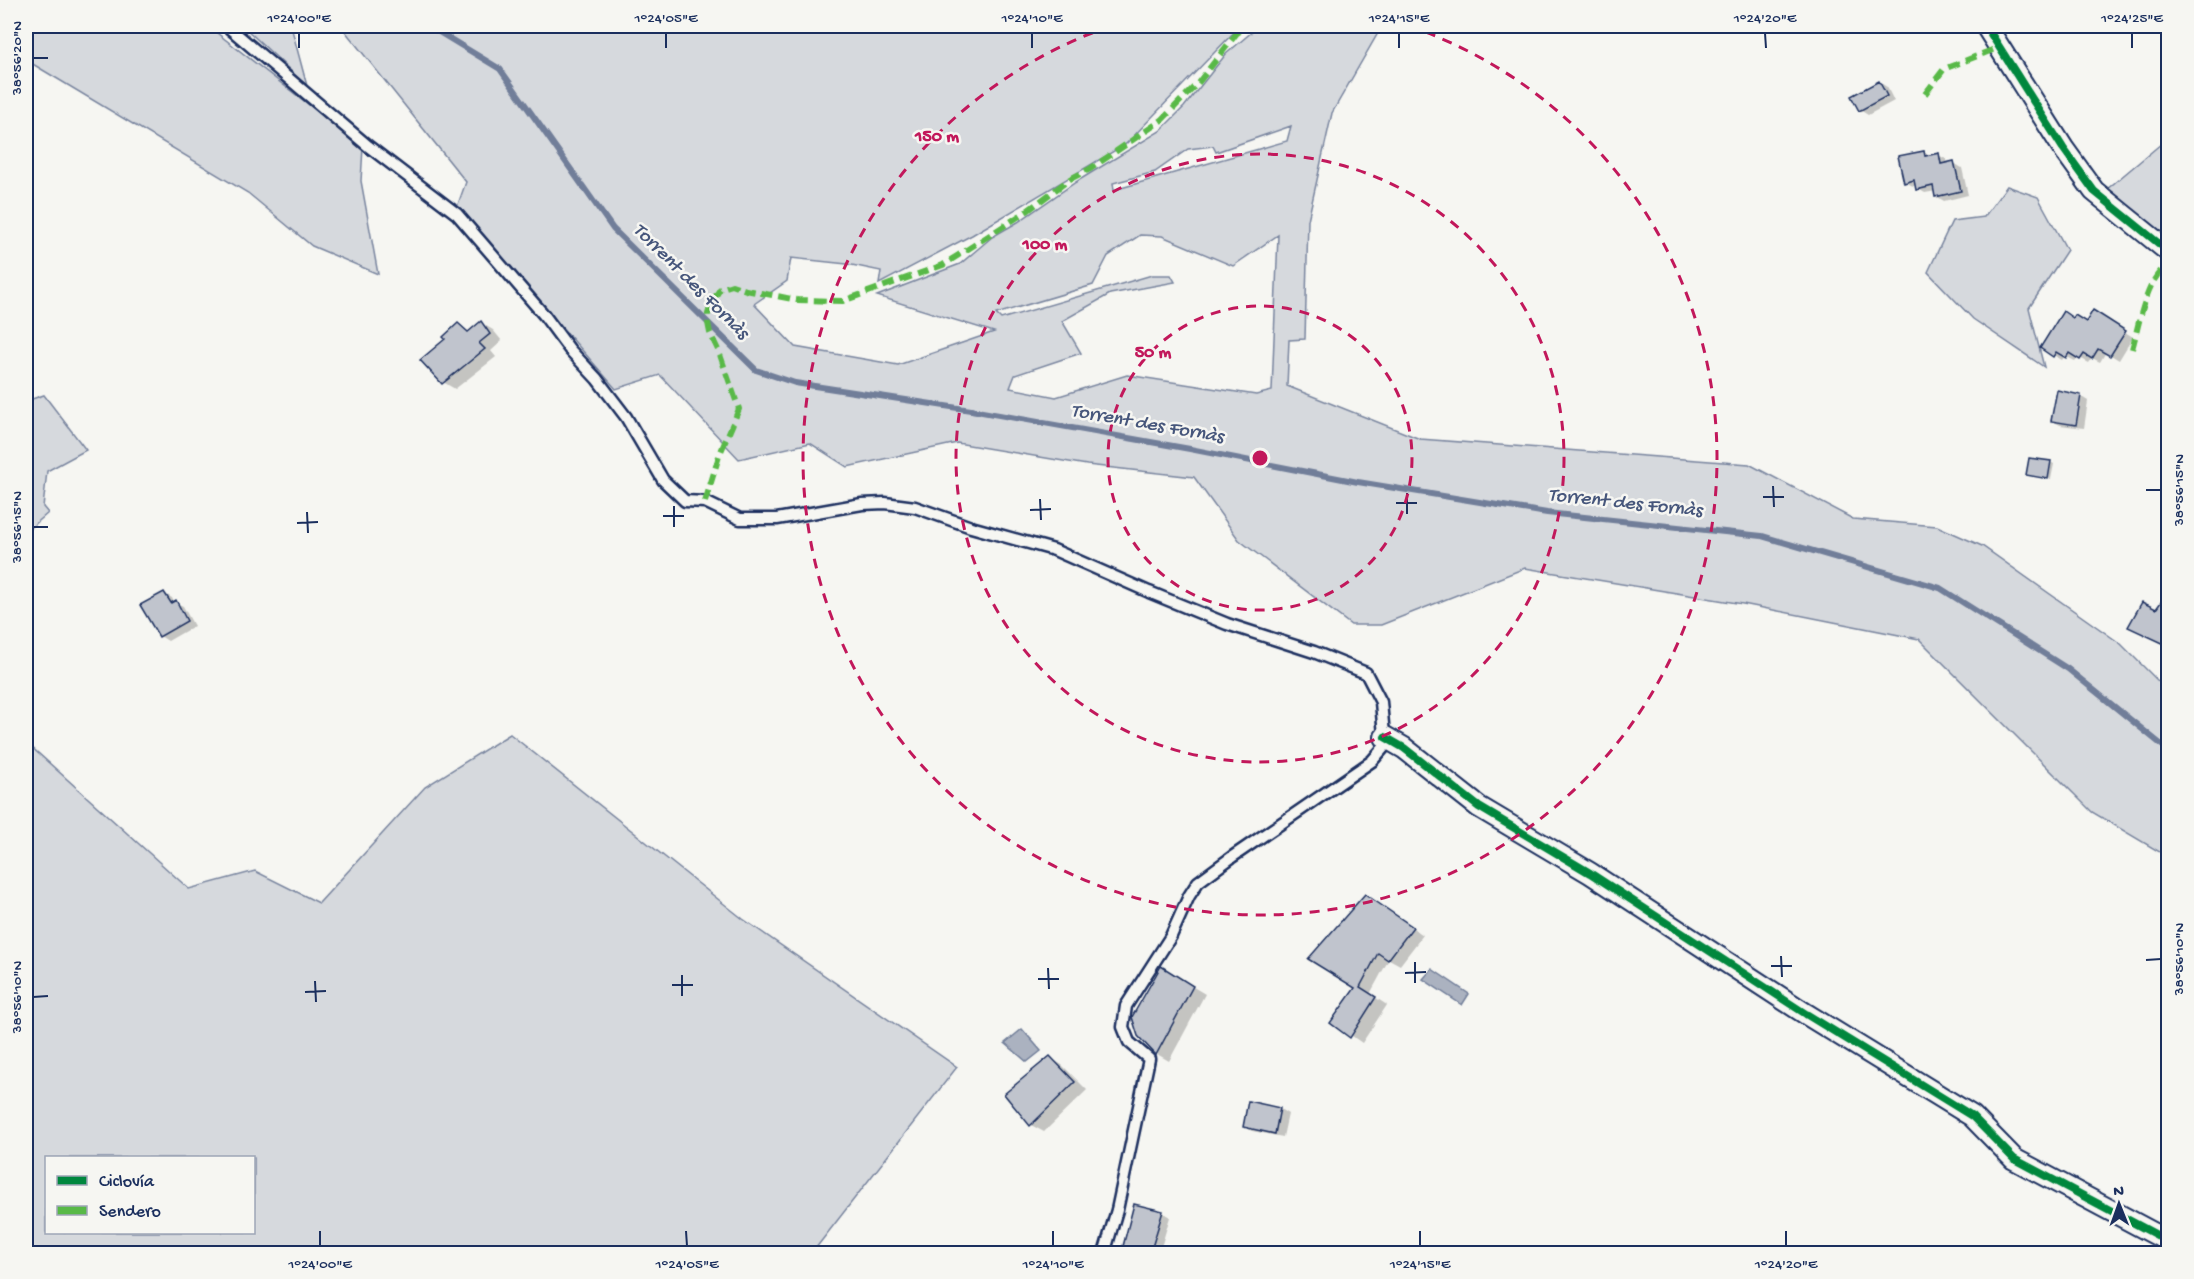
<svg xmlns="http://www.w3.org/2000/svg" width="2194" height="1279" font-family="'Gochi Hand',sans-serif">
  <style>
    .green { fill: #d6d9dd; stroke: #78849e; stroke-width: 1.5; fill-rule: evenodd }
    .water { fill: #abb2c0; stroke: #717e99; stroke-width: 1.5 }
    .shadow { fill: #0003 }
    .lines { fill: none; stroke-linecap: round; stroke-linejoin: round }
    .stream { stroke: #717e99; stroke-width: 6 }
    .building { fill: #c0c4cd; stroke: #1b2f5e; stroke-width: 1.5 }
    .service-casing { stroke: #1b2f5e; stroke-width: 15 }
    .minor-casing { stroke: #1b2f5e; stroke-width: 24 }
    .service { stroke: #f6f6f2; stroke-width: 10 }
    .minor { stroke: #f6f6f2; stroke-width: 20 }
    .quiet { stroke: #58b947; stroke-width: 6; stroke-dasharray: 12 6; stroke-linecap: butt }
    .cycleway-casing { stroke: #f6f6f2; stroke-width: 11 }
    .cycleway { stroke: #00873e; stroke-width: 8 }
    .ticks { fill: none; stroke: #1b2f5e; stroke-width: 2 }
    .ring { fill: none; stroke: #c2185b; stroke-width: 3; stroke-dasharray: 10 8 }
    .labels { text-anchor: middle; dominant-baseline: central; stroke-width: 5; stroke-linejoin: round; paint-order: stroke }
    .water-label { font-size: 20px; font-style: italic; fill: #46567b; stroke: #f6f6f2 }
    .centre { fill: #c2185b; stroke: #f6f6f2; stroke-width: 3 }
    .ring-label { font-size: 18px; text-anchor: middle; font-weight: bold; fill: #c2185b; stroke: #f6f6f2; stroke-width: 5; stroke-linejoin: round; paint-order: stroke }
    .neatline { fill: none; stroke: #1b2f5e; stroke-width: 2 }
    .ticks-label { font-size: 15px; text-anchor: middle; fill: #1b2f5e }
  </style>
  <rect width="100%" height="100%" fill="#f6f6f2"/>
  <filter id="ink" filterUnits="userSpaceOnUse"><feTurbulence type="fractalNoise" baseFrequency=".0167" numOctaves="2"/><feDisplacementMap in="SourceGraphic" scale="12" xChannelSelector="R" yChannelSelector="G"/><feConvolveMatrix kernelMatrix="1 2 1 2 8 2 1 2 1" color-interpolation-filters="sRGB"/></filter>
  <g filter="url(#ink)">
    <path class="green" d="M26 26H208L363 147 361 181 378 274 312 246 248 193 26 60Z
      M243 26H291L307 86Z
      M341 26H1240L1126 144 972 235 879 284 881 271 847 264 791 258 787 281 754 304 795 347 898 365 994 332 877 296 960 264 992 237 1018 222 1076 182 1160 131 1184 107 1226 54 1259 26H1382L1332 113 1308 220 1305 339 1289 340 1287 386 1420 439 1749 464 1853 519 1937 526 1982 546 2121 644 2168 691V857L2092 812 1919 639 1743 604 1525 568 1381 625H1351L1239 540 1194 477 1087 465 957 443 847 467 810 443 739 459 660 375 616 389 457 207 466 182ZM1291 126 1287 141 1114 190 1113 183 1155 172 1188 149 1213 146 1216 152ZM1140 235 1162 236 1233 266 1278 235 1272 391 1256 395 1127 375 1056 397 1010 388 1015 375 1081 353 1062 321 1110 294 1175 282 1171 275H1152L1001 319 996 314 1093 285 1108 256Z
      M2168 138V241L2106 190Z
      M2007 186 2038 197 2067 250 2029 308 2044 367 1973 319 1928 272 1952 221 1984 217Z
      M44 395 86 450 47 471 43 507 48 513 26 532V401Z
      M510 734 743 919 957 1067 812 1253H26V735L28 744 189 889 255 871 319 903 425 787ZM46 1158H254V1232H46Z"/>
    <path class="water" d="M1432 969 1469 994 1462 1005 1423 979Z
      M1022 1029 1041 1051 1027 1062 1005 1043Z"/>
    <path class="shadow" d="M1879 82 1887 87 1894 101 1868 115 1860 110Z
      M1923 152 1931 156 1938 155 1946 159 1947 165 1954 163 1962 168 1968 195 1944 201 1936 196V191L1925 193 1918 189 1917 185 1913 186 1905 182Z
      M2093 312 2133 337 2119 360 2106 352 2100 362 2092 358 2089 363 2078 357 2075 361 2065 356 2062 360 2042 348 2074 319 2086 323Z
      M481 323 493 330 502 341 491 351 496 357 455 389 443 382 447 339 458 325 470 332Z
      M2168 340V359L2165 357Z
      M2080 396 2088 401 2084 428 2060 425 2053 421Z
      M2050 462 2054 464 2051 479 2028 474Z
      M164 593 172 598 174 602 183 606 194 626 168 641 160 636Z
      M1377 902 1423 935 1400 965 1389 959 1370 994 1387 1005 1362 1043 1332 1022 1357 988Z
      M1173 975 1205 994 1169 1061 1157 1054 1140 1035Z
      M1050 1058 1062 1065 1087 1090 1044 1132 1031 1125 1006 1094Z
      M1280 1109 1288 1114 1283 1137 1252 1131 1245 1127Z
      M1162 1212 1170 1217 1159 1254H1122Z"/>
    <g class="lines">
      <path class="stream" d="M429 26 500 69 613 229 756 370 795 383 971 410 1190 449 1358 482 1547 513 1762 536 1940 588 2068 669 2168 750"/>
    </g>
    <path class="building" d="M1879 81 1887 96 1859 111 1851 96Z
      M1924 151 1925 156 1939 153 1941 164 1954 161 1961 191 1935 197 1933 186 1916 190 1914 180 1904 183 1898 156Z
      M2093 310 2126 331 2110 356 2098 349 2092 359 2084 354 2080 360 2069 353 2066 358 2056 352 2053 357 2040 348 2063 311 2073 318 2075 315 2086 322Z
      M481 321 490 334 479 343 485 349 442 384 420 360 445 339 443 337 458 323 468 332Z
      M2057 390 2081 395 2076 425 2051 421Z
      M2029 458 2051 461 2048 479 2026 475Z
      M2169 591V646L2128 627 2142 602 2156 609Z
      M164 592 171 603 176 600 187 621 159 637 140 605Z
      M1365 894 1413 927 1388 960 1378 953 1360 987 1376 997 1350 1038 1330 1023 1355 988 1308 959Z
      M1161 966 1193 986 1156 1055 1138 1036 1132 1017Z
      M1050 1056 1075 1082 1030 1126 1004 1094Z
      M1248 1101 1280 1108 1275 1134 1243 1127Z
      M1134 1204 1163 1211 1150 1254H1121Z"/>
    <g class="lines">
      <g class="service-casing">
        <path id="service" d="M227 26 368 146 457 214 544 315 570 350 597 379 626 417 663 480 685 501 705 502 740 519H777L862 504 885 503 915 507 971 527 1054 550 1149 592 1227 624 1314 652 1366 673 1381 702 1385 746 1372 761 1232 857 1198 882 1189 896 1171 936 1126 1006 1123 1027 1129 1042 1149 1059 1117 1210 1104 1254"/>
      </g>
      <g class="minor-casing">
        <path id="minor" d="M1986 26 2063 148 2094 191 2168 251
          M1385 737 1404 748 1479 807 1590 873 1806 1014 1972 1116 2014 1159 2168 1241"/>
      </g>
      <use href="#service" class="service"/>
      <use href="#minor" class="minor"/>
      <path class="quiet" d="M1925 94 1944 69 2000 47
        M2132 349C2139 325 2146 278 2168 265
        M705 502 719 456 739 409 719 352 710 333 708 323V314L712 302 720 289 732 285 746 290 797 300 843 301 943 265 1027 211 1070 179 1090 169 1162 120 1198 83 1237 33 1248 26"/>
      <g class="cycleway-casing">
        <path id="cycleway" d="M1986 26 2063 148 2094 191 2168 251
          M1385 737 1404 748 1479 807 1590 873 1806 1014 1972 1116 2014 1159 2168 1241"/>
      </g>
      <use href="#cycleway" class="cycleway"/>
    </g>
  </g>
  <path class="ticks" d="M299 33V48M666 33V48M1032 33V48M1399 33V48M1765 33 1766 48M2132 33V48M33 58H48M1773 486 1774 507M2146 490H2161M1407 493V514M1763 497H1784M1040 499 1041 520M1396 503H1417M674 506V527M1030 510 1051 509M307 512 308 533M663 516H684M297 523 318 522M33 527H48M1781 956 1782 977M2146 960 2161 959M1415 962V983M1771 966H1792M1048 968 1049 989M1405 973 1426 972M682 975V996M1038 979H1059M315 981 316 1002M672 985H693M305 992 326 991M33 997 48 996M320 1231V1246M686 1231 687 1246M1053 1231V1246M1420 1231V1246M1786 1231V1246"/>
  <g class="ring">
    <circle cx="1260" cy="458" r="152"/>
    <circle cx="1260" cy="458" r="304"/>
    <path d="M1409 26A457 457 0 1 1 1111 26"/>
  </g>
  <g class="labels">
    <g class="water-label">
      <text transform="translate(690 282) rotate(45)">Torrent des Fornàs</text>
      <text transform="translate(1147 425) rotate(10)">Torrent des Fornàs</text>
      <text transform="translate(1625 504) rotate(6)">Torrent des Fornàs</text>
    </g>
  </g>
  <circle cx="1260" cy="458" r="9" class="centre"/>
  <g class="ring-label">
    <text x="937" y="141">150 m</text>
    <text x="1045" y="249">100 m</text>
    <text x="1153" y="357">50 m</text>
  </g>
  <rect width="2194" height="1279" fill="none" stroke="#f6f6f2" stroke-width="66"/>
  <rect x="45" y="1156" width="210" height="78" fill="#f6f6f2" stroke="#9ea6b7" stroke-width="1.5"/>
  <rect x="57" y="1176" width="30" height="9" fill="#00873e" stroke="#9ea6b7" stroke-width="1.5"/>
  <text x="99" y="1186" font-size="18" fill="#1b2f5e">Ciclovía</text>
  <rect x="57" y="1206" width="30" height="9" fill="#58b947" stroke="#9ea6b7" stroke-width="1.5"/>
  <text x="99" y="1216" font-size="18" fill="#1b2f5e">Sendero</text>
  <g transform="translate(2119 1204) rotate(359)" stroke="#f6f6f2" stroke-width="4.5" paint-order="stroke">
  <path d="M0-4.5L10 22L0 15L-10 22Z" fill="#1b2f5e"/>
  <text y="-9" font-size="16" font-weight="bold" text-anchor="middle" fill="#1b2f5e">N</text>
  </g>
  <rect x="33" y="33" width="2128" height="1213" class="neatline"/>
  <g class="ticks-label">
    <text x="299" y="22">1°24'00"E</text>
    <text x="666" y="22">1°24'05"E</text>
    <text x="1032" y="22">1°24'10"E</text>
    <text x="1399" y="22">1°24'15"E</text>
    <text x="1765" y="22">1°24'20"E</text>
    <text x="2132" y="22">1°24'25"E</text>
    <text transform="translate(16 58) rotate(-90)" y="5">38°56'20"N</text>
    <text transform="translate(2178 490) rotate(-90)" y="5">38°56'15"N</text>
    <text transform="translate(16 527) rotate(-90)" y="5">38°56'15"N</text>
    <text transform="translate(2178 959) rotate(-90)" y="5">38°56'10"N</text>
    <text transform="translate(16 997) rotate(-90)" y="5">38°56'10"N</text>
    <text x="320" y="1268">1°24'00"E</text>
    <text x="687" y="1268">1°24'05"E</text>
    <text x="1053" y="1268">1°24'10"E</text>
    <text x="1420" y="1268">1°24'15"E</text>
    <text x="1786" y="1268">1°24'20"E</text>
  </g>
</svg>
